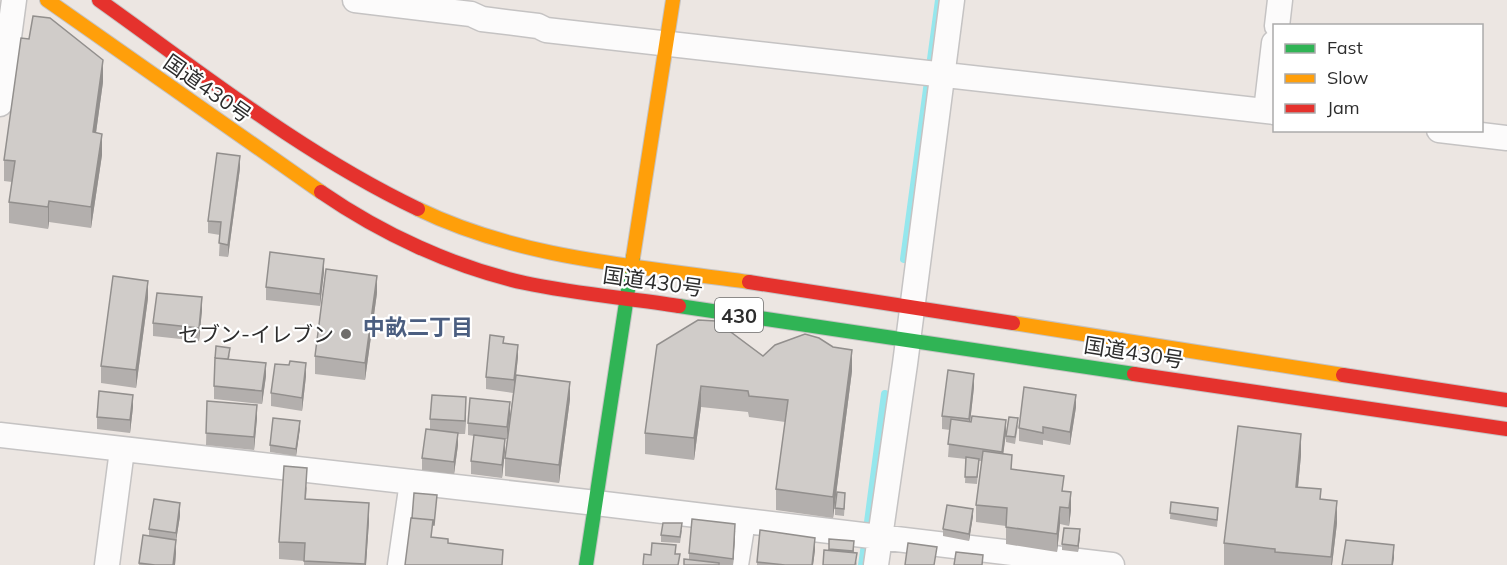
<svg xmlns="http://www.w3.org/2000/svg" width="1507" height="565" font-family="Mulish,'Noto Sans JP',sans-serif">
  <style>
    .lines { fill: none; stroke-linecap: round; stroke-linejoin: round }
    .stream { stroke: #95e7ed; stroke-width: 8 }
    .street-casing { stroke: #c5c3c3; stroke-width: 27 }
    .fast-casing { stroke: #c5c3c3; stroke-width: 16 }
    .slow-casing { stroke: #c5c3c3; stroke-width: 16 }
    .jam-casing { stroke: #c5c3c3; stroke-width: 16 }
    .street { stroke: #fcfbfb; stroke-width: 24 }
    .fast { stroke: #30b455; stroke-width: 14 }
    .slow { stroke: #ff9f0a; stroke-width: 14 }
    .jam { stroke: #e5322d; stroke-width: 14 }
    .wall { fill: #b3afad }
    .shaded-wall { fill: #928f8d }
    .building { fill: #d0ccc9; stroke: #928f8d; stroke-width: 1.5 }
    .poi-dot { fill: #706e6c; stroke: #fff; stroke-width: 2 }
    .labels { text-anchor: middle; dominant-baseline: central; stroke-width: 4.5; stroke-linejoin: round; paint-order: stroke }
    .shield { fill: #fff; stroke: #6c6c6c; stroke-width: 1.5 }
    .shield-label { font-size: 20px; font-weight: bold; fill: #2d2d2d }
    .street-label { font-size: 21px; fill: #2d2d2d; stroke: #fff }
    .poi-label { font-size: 21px; fill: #2d2d2d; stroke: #fff; text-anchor: end }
    .neighbourhood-label { font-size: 22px; font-weight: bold; fill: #4b5e80; stroke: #fff }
  </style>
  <rect width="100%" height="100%" fill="#ece6e2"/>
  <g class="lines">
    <path class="stream" d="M904 259 939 0
      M868 522 885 394
      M862 565 865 544"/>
    <g class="street-casing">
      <path id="street" d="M355 0 471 14 482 19 538 26 546 30 1274 112
        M1277 26 1280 0
        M0 104 14 0
        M1266 111 1274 43
        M1439 130 1507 138
        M0 435 596 503 1112 565
        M107 565 122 450
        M400 565 412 482
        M736 565 743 521
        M876 565 905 364 952 0"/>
    </g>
    <g class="fast-casing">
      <path id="fast" d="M679 306 1134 374
        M586 565 633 257"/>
    </g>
    <g class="slow-casing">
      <path id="slow" d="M47 0 321 192
        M418 209C521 259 637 266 749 282
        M633 257 673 0
        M1013 323 1343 375"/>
    </g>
    <g class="jam-casing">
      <path id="jam" d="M99 0C203 74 303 154 418 209
        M321 192C382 234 453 267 525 283 576 294 628 298 679 306
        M749 282 1013 323
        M1134 374 1507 429
        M1343 375 1507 400"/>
    </g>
    <use href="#street" class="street"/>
    <use href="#fast" class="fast"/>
    <use href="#slow" class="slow"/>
    <use href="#jam" class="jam"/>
  </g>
  <path class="wall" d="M103 82 96 133 102 155 91 228 49 222 48 229 9 223V202L12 182 4 181V160Z
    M240 168 228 257 219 256 220 235 208 233V221Z
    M324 272 320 306 266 300V287Z
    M377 293 365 380 315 374V356Z
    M148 298 136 388 101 383V366Z
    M202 310 199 341 153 336V323Z
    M504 343 518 357 516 375 570 399 559 483 505 476V458L513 393 486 389V377Z
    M657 345 763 356 852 371 833 518 776 510V489L785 422 749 417 748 412 701 407 694 460 645 454V433Z
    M230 354 229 359 266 376 262 404 214 399V386Z
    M289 365 306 376 302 411 271 406V393Z
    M974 387 970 422 1006 433 1003 454 1012 470 1064 491 1071 510 1069 526 1060 524 1057 552 1006 544V526L976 522V505L982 461H979L977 484 965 483 966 459 948 457 950 430 942 429V416Z
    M207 401 257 418 254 450 206 445Z
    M133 407 130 433 97 429V417Z
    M1076 407 1070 445 1043 440V445L1019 441V428Z
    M466 410 465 434H458V445L454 474 422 470V458L430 429V419Z
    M510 415 507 439H505V451L502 478 471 474V461L474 436 468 435V423Z
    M1018 425 1015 444 1006 442V436Z
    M300 428 296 456 270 452V445Z
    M1301 455 1298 487 1321 499 1337 523 1332 565H1224V543Z
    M307 486 306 499 369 521 366 565H304V561L279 559V542Z
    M845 500 844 516 835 515V508Z
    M1171 502 1218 515 1217 527 1170 519Z
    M180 516 176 541V553L175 565H139L143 535 149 536V529Z
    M973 516 969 541 943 536V529Z
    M682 530 680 543 661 542V535Z
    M1080 536 1078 552 1062 550V544Z
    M735 537 733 565H684L689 560V553Z
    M829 539 854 541V553L857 565 829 550Z
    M815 550 813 565H757V562Z"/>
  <path class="shaded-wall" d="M103 60V82L93 154V132Z
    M102 134V155L91 228V207Z
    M240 156V168L228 257V245Z
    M49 201V222L48 229V207Z
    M324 259V272L320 306V294Z
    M377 276V293L365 380V363Z
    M148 281V298L136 388V370Z
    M202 297V310L199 341V328Z
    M518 345V357L514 393V380Z
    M852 350V371L833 518V497Z
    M266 363V376L262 404V391Z
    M306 363V376L302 411V398Z
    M974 374V387L969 432V419Z
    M570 382V399L559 483V465Z
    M701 386V407L694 460V438Z
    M133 395V407L130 433V420Z
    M1076 395V407L1070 445V432Z
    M466 397V410L465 434V421Z
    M510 402V415L507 439V427Z
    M257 405V418L254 450V437Z
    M1006 420V433L1002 464V452Z
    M300 421V428L296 456V449Z
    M458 433V445L454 474V462Z
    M1301 434V455L1296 508V487Z
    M505 439V451L502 478V465Z
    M1071 492V510L1069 526V508Z
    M1337 501V523L1332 565H1331Z
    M180 503V516L176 541V553L175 565H173L176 545V533Z
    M369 503V521L366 565H365Z
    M1060 507V524L1057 552V534Z
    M973 509V516L969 541V534Z
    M735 524V537L733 565V559Z
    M1080 529V536L1078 552V546Z
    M815 538V550L813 565H812Z
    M1394 545V558L1393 565H1392Z"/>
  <path class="building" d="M33 16 50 18 103 60 93 132 102 134 91 207 49 201 48 207 9 202 15 161 4 160 21 38 29 39Z
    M217 153 240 156 228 245 219 243 221 222 208 221Z
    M270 252 324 259 320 294 266 287Z
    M326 269 377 276 365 363 315 356Z
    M113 276 148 281 136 370 101 366Z
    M157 293 202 297 199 328 153 323Z
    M698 320 716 321 763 356 775 345 805 334 819 338 833 347 852 350 833 497 776 489 788 400 749 396 748 391 701 386 694 438 645 433 657 345Z
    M490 335 504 337 503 343 518 345 514 380 486 377Z
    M216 346 230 348 228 359 215 358V359Z
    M215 358 266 363 262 391 214 386Z
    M290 361 306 363 302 398 271 393 275 364 289 365Z
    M948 370 974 374 969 419 942 416Z
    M516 375 570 382 559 465 505 458Z
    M1024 387 1076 395 1070 432 1043 427V433L1019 428Z
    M99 391 133 395 130 420 97 417Z
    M432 395 466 397 465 421 430 419Z
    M470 398 510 402 507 427 468 423Z
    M207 401 257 405 254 437 206 433Z
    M972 416 1006 420 1002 452 948 444 951 419 971 422Z
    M1009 417 1018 418 1015 437 1006 436Z
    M273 418 300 421 296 449 270 445Z
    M1238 426 1301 434 1296 487 1321 489 1320 499 1337 501 1331 557 1275 552V549L1224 543Z
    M426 429 458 433 454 462 422 458Z
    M474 435 505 439 502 465 471 461Z
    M983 451 1012 455 1011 469 1064 476 1062 491 1071 492 1069 508 1060 507 1057 534 1006 527 1007 508 976 505Z
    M966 457 979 459 977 477H965Z
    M284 466 307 468 305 499 369 503 365 564 304 561 305 543 279 542Z
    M837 492 845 493 844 509 835 508Z
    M414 493 437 495 434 525H433V520L412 518Z
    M154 499 180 503 176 533 149 529Z
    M1171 502 1218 508 1217 520 1170 513Z
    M947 505 973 509 969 534 943 529Z
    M411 518 433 520 431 537 448 539V543L503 550 502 565H405Z
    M692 519 735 524 733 559 689 553Z
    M663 523H682L680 537 661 535Z
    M1064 528 1080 529 1078 546 1062 544Z
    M760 530 815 538 812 565H785L757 562Z
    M143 535 176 540 173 565H155L139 563Z
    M829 539 854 541 853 551 829 549Z
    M1346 540 1394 545 1392 565H1342Z
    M652 543 676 545 675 554H680L678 565H643L644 554 651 555Z
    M908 543 937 547 934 565H905Z
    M824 550 857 553 855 565H823Z
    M956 552 983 555 982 565H954Z
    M684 559 719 563V565H684Z"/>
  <circle class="poi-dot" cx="346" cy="334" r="6"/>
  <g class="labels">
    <rect class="shield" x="715" y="298" width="48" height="34" rx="4.5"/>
    <g class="shield-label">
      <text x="739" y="315">430</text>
    </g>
    <g class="street-label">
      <text transform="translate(208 88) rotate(35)">国道430号</text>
      <text transform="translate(653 281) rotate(8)">国道430号</text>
      <text transform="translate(1134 352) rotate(9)">国道430号</text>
    </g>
    <g class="poi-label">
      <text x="334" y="334">セブン-イレブン</text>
    </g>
    <g class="neighbourhood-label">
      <text x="418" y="327">中畝二丁目</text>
    </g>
  </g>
  <rect x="1273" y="24" width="210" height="108" fill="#ffffff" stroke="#ababab" stroke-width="1.5"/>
  <rect x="1285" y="44" width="30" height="9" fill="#30b455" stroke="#ababab" stroke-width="1.5"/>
  <text x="1327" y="54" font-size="18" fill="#2d2d2d">Fast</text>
  <rect x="1285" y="74" width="30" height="9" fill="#ff9f0a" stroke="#ababab" stroke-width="1.5"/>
  <text x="1327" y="84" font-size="18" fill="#2d2d2d">Slow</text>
  <rect x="1285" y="104" width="30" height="9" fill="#e5322d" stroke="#ababab" stroke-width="1.5"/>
  <text x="1327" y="114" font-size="18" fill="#2d2d2d">Jam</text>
</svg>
